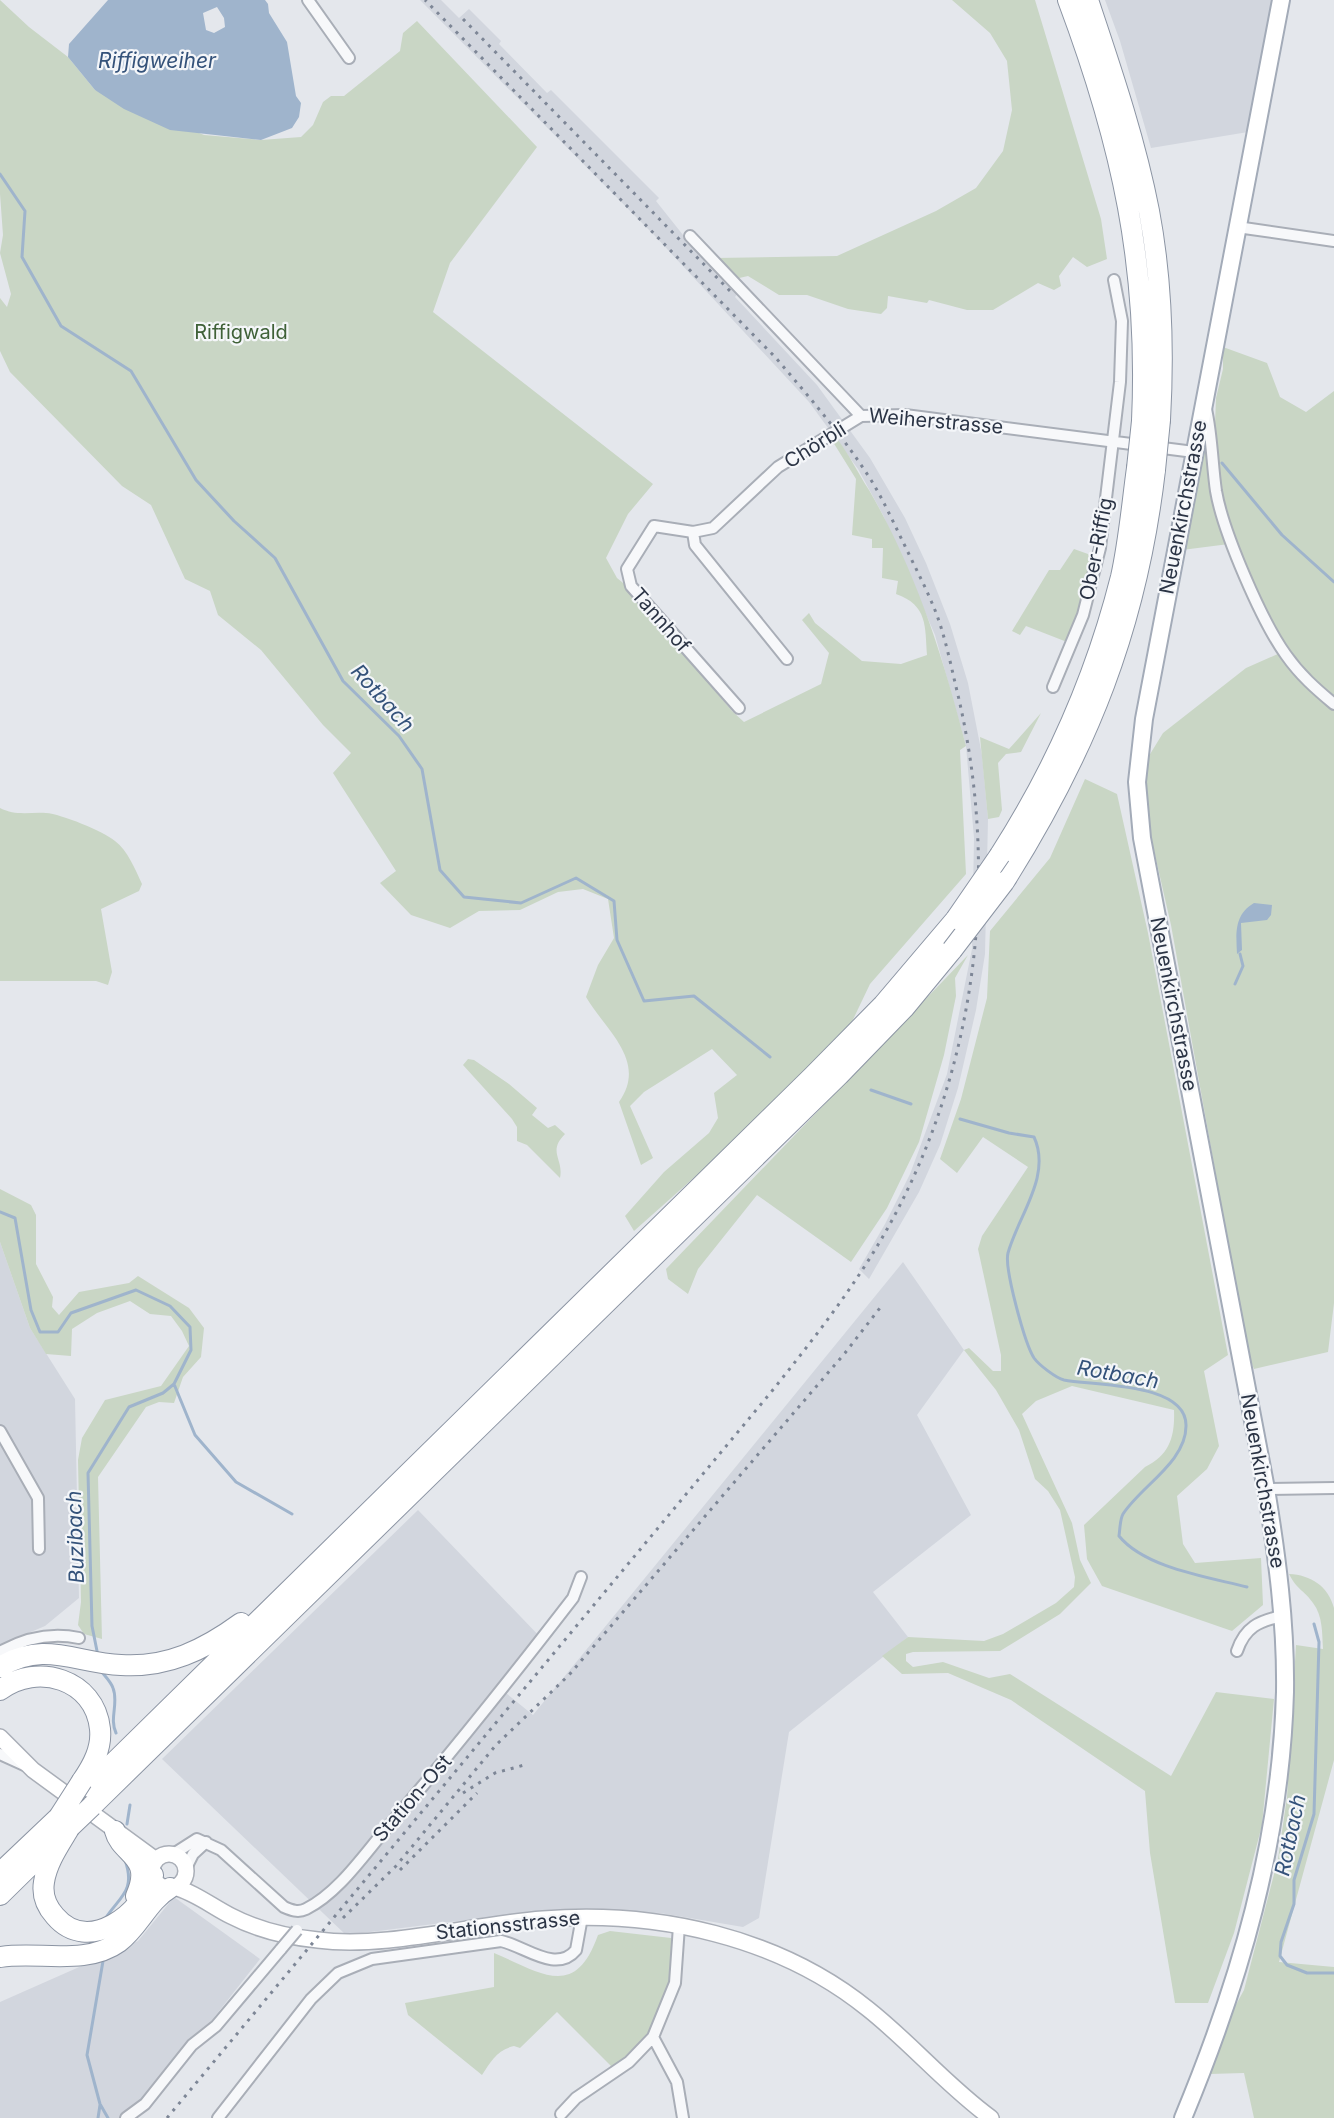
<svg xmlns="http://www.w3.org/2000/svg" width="1334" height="2118" font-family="Inter,sans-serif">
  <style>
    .built { fill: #d2d6de }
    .green { fill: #c9d6c5 }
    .water { fill: #9fb4cc; fill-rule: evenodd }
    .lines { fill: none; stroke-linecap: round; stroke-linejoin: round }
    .stream { stroke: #9fb4cc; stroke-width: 3 }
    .street-casing { stroke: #a9aeb7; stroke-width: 14 }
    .secondary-casing { stroke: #a9aeb7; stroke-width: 18 }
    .primary-casing { stroke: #a3abb8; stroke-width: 20 }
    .highway-casing { stroke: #8b94a3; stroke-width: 22 }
    .street { stroke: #f7f8fa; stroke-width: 10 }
    .secondary { stroke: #fff; stroke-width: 15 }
    .primary { stroke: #fff; stroke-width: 16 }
    .highway { stroke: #fff; stroke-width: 20 }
    .rail { stroke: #7d8696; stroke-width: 3; stroke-dasharray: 3 6; stroke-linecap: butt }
    .street-bridge-casing { stroke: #a9aeb7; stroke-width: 14; stroke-linecap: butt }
    .highway-bridge-casing { stroke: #8b94a3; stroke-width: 22; stroke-linecap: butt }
    .street-bridge { stroke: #f7f8fa; stroke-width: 10 }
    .highway-bridge { stroke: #fff; stroke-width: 20 }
    .labels { text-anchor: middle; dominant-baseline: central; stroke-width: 4.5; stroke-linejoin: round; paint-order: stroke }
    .park-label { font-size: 20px; fill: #3f6138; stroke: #f4f6f9 }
    .street-label { font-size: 20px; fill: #2b3445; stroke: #f4f6f9 }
    .water-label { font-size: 21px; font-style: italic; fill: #34527a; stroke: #f4f6f9 }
  </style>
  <rect width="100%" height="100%" fill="#e4e7ec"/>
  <path class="built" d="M420 0H441L459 18 469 9 501 41 499 44 547 93 551 90 659 198 656 201 687 240 738 293 735 297 817 385 870 458 905 518 926 563 950 624 968 683 982 755 988 819 985 954 976 1010 958 1088 940 1145 919 1192 869 1279 859 1269 885 1224 910 1174 947 1074 972 949 974 838 966 746 935 635 883 515 858 469 809 402 655 236Z
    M1105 0H1275L1248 132 1151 148 1120 41Z
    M0 1242 30 1328 75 1399 79 1598 45 1626 0 1645Z
    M903 1262 964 1350 917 1415 971 1515 873 1592 908 1637 789 1732 759 1918 743 1927 660 1913 546 1910 346 1935 162 1759 418 1510 544 1641 506 1693 533 1715Z
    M174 1897 260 1959 135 2118H0V2002L138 1941Z"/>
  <path class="green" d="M0 0 29 27 68 57 95 90 204 135 261 140 301 137 313 125 323 102 331 96H344L400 51 403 33 417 21 537 147 450 263 433 312 653 484 628 514 606 558 617 578 628 587 732 711 744 722 821 684 829 653 802 620 809 613 815 623 862 661 901 664 927 655C925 627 928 605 896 594L898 581 882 578 883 548H872V539L852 535 856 479 833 442 838 440C850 456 858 473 869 490 916 571 943 656 966 746L960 750 966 874 870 984 848 1030 743 1134 634 1231 625 1216 664 1172 709 1133 718 1118 714 1093 737 1075 712 1049 644 1092 630 1106 653 1158 641 1165 619 1102C648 1061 606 1031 586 997L598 965 614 938 608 899 583 889 558 892 520 910 479 911 450 928 411 915 380 883 396 871 333 773 351 753 323 725 261 650 218 615 210 591 185 579 151 505 122 486 10 372 0 351V298L7 307 11 294 0 253 3 235 0 194Z
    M952 0H1035L1101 219 1107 259 1087 267 1073 257 1059 276 1061 286 1054 290 1038 283 993 310H967L929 300 927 303 888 296 887 308 881 314 848 309 807 295H779L748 276 735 279 716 258 837 256 936 211 976 188 1003 151 1012 110 1007 61 990 33Z
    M1223 347 1267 363 1280 397 1306 412 1334 391V702L1305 674 1280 640 1237 548 1220 494 1215 424 1216 398 1223 369Z
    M1205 431 1229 544 1182 550Z
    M1074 549 1088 554 1092 559 1082 603 1067 642 1026 626 1020 635 1012 631 1049 570H1060Z
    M1280 653 1334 705V1303L1328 1352 1254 1369 1248 1354 1171 925 1144 807V764L1163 733 1246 668Z
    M1041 713 1021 752 1006 754 998 763 1002 810 999 817 988 819 980 737 1009 749Z
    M1085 779 1117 794 1148 933 1228 1355 1204 1371 1219 1446 1207 1469 1177 1496 1183 1544 1195 1563 1261 1558 1263 1605 1232 1631 1102 1586 1087 1559 1084 1525 1145 1467C1170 1455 1175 1436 1174 1410L1072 1386 1036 1401 1022 1414 1072 1523 1080 1560 1091 1583 1060 1614 1000 1651 913 1652 906 1654V1661L913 1667 943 1662 989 1678 1010 1674 1171 1776 1216 1692 1274 1699 1262 1825 1234 1933 1208 2003H1175L1150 1853 1145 1791 1011 1700 948 1673 902 1674 882 1656 908 1637 984 1641 1003 1634 1056 1603 1074 1587 1075 1577 1060 1510 1048 1491 1035 1479 1019 1430 996 1390 964 1350 969 1348 993 1371H1001V1355L978 1249 982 1236 1028 1167 983 1137 957 1173 940 1159 961 1099 987 998 990 931 1050 858Z
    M0 808C15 816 29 812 46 813 61 814 103 831 115 841 128 851 135 869 142 884L139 891 101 909 112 972 108 985 96 981H0Z
    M968 955 955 978 956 996 944 1055 919 1142 887 1208 851 1262 757 1195 698 1269 688 1294 668 1279 666 1269Z
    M468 1059 474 1060 509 1084 537 1108 532 1115 548 1128 555 1125 565 1134C547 1152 564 1159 560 1178L527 1145 517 1141V1127L512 1119 463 1065Z
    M0 1189 31 1205 36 1215V1264L53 1297 52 1307 59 1315 79 1292 129 1283 138 1276 189 1308 204 1328 201 1357 183 1377 174 1403 159 1402 146 1407 98 1477 102 1639 84 1634 78 1625 81 1602 78 1460 82 1438 105 1400 161 1386 189 1346 182 1331 171 1316 150 1314 130 1301 97 1313 72 1329 71 1356 46 1354 30 1328 0 1242Z
    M1289 1574C1311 1575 1328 1586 1334 1608V1760L1279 1962 1334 1967V2118H1254L1244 2073 1209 2074 1232 2012 1244 1990 1278 1859 1287 1797 1296 1645 1323 1649C1322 1633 1323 1616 1313 1603 1304 1590 1297 1590 1289 1574Z
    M610 1931 671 1938 674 1978 649 2035 613 2068 557 2012 520 2048 514 2046C497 2050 491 2061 482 2075L408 2015 405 2003 494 1987V1953C542 1973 575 2000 598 1935Z"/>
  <path class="water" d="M108 0H265L268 4 269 13 287 42 296 96 301 103 299 117 292 128 261 140 170 130 124 109 95 90 68 57 69 44ZM217 7 224 18 225 27 214 33 206 30 203 13Z
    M1254 903 1272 905 1271 915 1267 920 1241 923 1242 950 1237 954C1236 933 1234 915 1254 903Z"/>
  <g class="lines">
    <path class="stream" d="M0 174 25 211 22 257 61 326 131 371 196 480 234 521 275 558 343 681 399 736 422 769 440 870 464 897 521 903 576 878 614 901 617 940 644 1001 694 996 770 1057
      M1222 463 1282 535 1334 582
      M1235 984 1243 966 1240 954
      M871 1090 911 1104
      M960 1119 1009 1133 1034 1137C1052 1176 1018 1216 1008 1253 1004 1268 1025 1344 1034 1358 1039 1365 1056 1378 1064 1380 1093 1386 1187 1382 1186 1426 1186 1462 1141 1486 1123 1514 1120 1519 1120 1529 1119 1536 1145 1568 1208 1577 1247 1587
      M0 1212 15 1218 31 1310 40 1332H58L71 1313 136 1290 170 1306 190 1327 191 1350 174 1384 163 1393 129 1407 88 1473 92 1626 98 1656
      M174 1384 195 1435 236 1482 292 1514
      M1314 1624 1319 1642 1314 1814 1294 1880V1904L1281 1942 1280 1956 1287 1965 1307 1973H1334
      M101 1671C105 1676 111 1682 113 1688 119 1703 109 1718 116 1733
      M127 1824 130 1805
      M105 1919C120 1896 136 1891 125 1860
      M103 1961 87 2055 100 2104 108 2118
      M98 2118 100 2105"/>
    <g class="street-casing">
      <path id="street" d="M308 0 349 58
        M1237 227 1334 241
        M690 236 861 416
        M1206 409C1212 436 1212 463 1216 491 1223 532 1262 622 1286 655 1300 675 1316 689 1334 704
        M693 532 695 545 787 659
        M1053 687 1083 615 1100 548 1120 382 1122 321 1114 280
        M739 708 631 586 627 569 654 526 693 532 713 528 778 467 861 416 905 415 1194 452
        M0 1431 38 1498 39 1549
        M1266 1489 1334 1488
        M1237 1651C1245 1627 1259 1621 1282 1616
        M0 1652C25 1638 50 1632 79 1638
        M0 1754 24 1765
        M172 1855 197 1839 221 1850 284 1907C291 1910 298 1913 306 1909 338 1893 363 1856 386 1829 451 1754 512 1677 573 1598L581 1577
        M186 1868 193 1854 206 1842
        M653 2037 677 2082 683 2118
        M561 2114 576 2098 629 2062 653 2037 675 1983 679 1926
        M126 2118 145 2104 192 2045 216 2026 281 1949
        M218 2118 311 1999 338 1973 372 1959 501 1941C525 1946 556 1974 576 1950L582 1917"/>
    </g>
    <g class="secondary-casing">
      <path id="secondary" d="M0 1737 33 1770 156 1860
        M152 1871a17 17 0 1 1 34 0a17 17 0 1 1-34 0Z
        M174 1887C194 1892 213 1907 231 1916 258 1930 287 1937 318 1940 386 1949 473 1924 543 1919 657 1910 779 1937 868 2009 911 2043 947 2086 991 2118"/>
    </g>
    <g class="primary-casing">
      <path id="primary" d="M1183 2118C1240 1981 1281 1841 1285 1692 1286 1623 1277 1556 1266 1489L1142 838 1137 782 1144 719 1281 0"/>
    </g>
    <g class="highway-casing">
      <path id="highway" d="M1068 0C1122 144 1149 267 1142 421
        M1088 0C1111 69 1135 139 1149 211 1162 280 1164 350 1160 420
        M1000 855C1055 769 1096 676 1121 577 1129 541 1132 504 1137 468
        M1004 882C1088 749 1137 626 1155 470
        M0 1667C44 1640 76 1663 121 1665 167 1668 204 1650 241 1623
        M0 1690C37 1662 95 1679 100 1729 102 1748 93 1765 82 1781
        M89 1787 813 1076 883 1005 956 919
        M92 1806 839 1075 905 1007 952 950
        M70 1827C60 1844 47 1862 44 1882 42 1894 46 1906 55 1916 88 1955 143 1914 153 1875
        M115 1831C121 1855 154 1856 136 1896
        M0 1873 59 1817
        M0 1895 56 1840
        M0 1957C38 1951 86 1966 119 1942 139 1927 148 1901 170 1888"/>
    </g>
    <use href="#street" class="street"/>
    <use href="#secondary" class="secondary"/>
    <use href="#primary" class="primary"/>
    <use href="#highway" class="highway"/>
    <path class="rail" d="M463 19 734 295
      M463 1793 495 1773 528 1764
      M400 1870 477 1793
      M343 1918 396 1866 496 1745 569 1675 845 1353 883 1304
      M167 2118 772 1391C820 1331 867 1271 901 1203 981 1045 998 861 957 691 950 662 944 630 932 603 924 584 914 565 905 546 894 524 884 501 871 480 843 436 810 398 776 358L425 0"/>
    <g class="street-bridge-casing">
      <path id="street-bridge" d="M281 1949 297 1930"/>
    </g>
    <g class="highway-bridge-casing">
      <path id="highway-bridge" d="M1137 468 1142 421
        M1155 470 1160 420
        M956 919 1000 855
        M952 950 1004 882
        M59 1817 82 1781
        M70 1827 92 1806"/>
    </g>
    <use href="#street-bridge" class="street-bridge"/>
    <use href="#highway-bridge" class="highway-bridge"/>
  </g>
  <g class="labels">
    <g class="park-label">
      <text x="241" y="332">Riffigwald</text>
    </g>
    <g class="street-label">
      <text transform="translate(936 421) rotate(5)">Weiherstrasse</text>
      <text transform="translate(815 445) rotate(-32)">Chörbli</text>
      <text transform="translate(1183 507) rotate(-79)">Neuenkirchstrasse</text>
      <text transform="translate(1096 549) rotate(-79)">Ober-Riffig</text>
      <text transform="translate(661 620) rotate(49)">Tannhof</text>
      <text transform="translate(1174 1004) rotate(79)">Neuenkirchstrasse</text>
      <text transform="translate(1263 1481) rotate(80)">Neuenkirchstrasse</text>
      <text transform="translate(412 1798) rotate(-49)">Station-Ost</text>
      <text transform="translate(508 1925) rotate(-6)">Stationsstrasse</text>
    </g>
    <g class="water-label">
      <text x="157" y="60">Riffigweiher</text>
      <text transform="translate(383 698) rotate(48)">Rotbach</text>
      <text transform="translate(1118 1374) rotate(10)">Rotbach</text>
      <text transform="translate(75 1537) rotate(-92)">Buzibach</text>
      <text transform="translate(1290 1835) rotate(-78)">Rotbach</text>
    </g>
  </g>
</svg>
